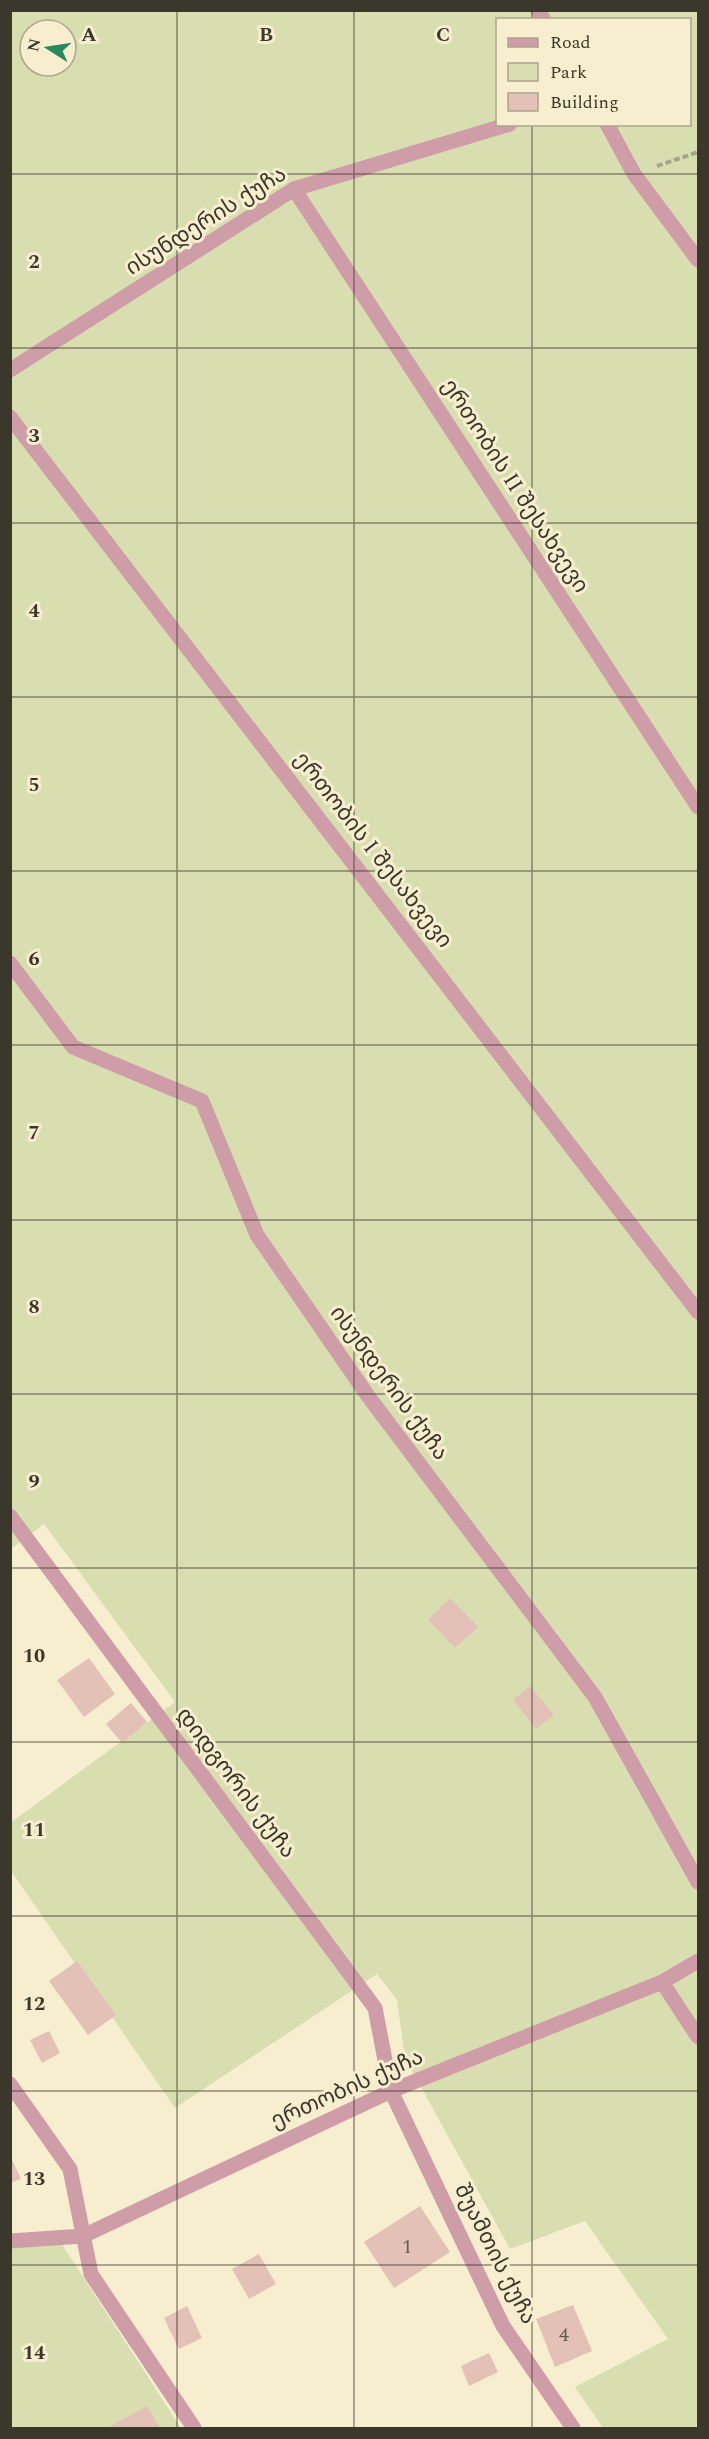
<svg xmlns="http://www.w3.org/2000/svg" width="709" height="2439" font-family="Spectral,'Noto Sans Georgian',serif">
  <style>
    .green { fill: #d9deb1; fill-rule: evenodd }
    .building { fill: #e3c1b6 }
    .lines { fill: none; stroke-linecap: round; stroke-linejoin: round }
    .path { stroke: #a8a28a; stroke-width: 4; stroke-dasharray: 6 3; stroke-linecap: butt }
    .minor { stroke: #cf9da8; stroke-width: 15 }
    .grid { fill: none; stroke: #3b382b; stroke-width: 1.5; stroke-opacity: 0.55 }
    .labels { text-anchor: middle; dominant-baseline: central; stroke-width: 6; stroke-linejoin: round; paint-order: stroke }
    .number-label { font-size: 20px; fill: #655a4e }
    .street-label { font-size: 22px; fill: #3b382b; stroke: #f7eecf }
    .grid-label { font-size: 20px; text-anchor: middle; font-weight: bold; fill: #3b382b; stroke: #f7eecf; stroke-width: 6; stroke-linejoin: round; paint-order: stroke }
  </style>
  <rect width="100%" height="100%" fill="#f7eecf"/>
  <path class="green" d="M11 11H698V2428H603L575 2387 668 2339 585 2221 510 2249 405 2058 397 2000 377 1974 175 2108 11 1871 10 1823 175 1702 44 1524 11 1549ZM498 20H690V124H498ZM30 30H66V66H30Z
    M58 2238 181 2428H11V2242Z"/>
  <path class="building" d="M450 1598 478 1627 455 1648 428 1620Z
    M89 1658 115 1694 84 1717 57 1680Z
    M530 1686 554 1715 536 1729 513 1700Z
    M131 1703 147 1722 122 1743 106 1724Z
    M77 1961 116 2015 88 2035 49 1981Z
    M49 2031 60 2053 42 2063 30 2040Z
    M10 2155 21 2179 10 2183Z
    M420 2206 450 2252 394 2288 364 2242Z
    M259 2254 276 2284 249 2299 232 2269Z
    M573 2305 592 2351 555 2367 536 2319Z
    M187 2306 202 2338 179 2349 164 2318Z
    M489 2353 498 2372 469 2386 461 2366Z
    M147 2406 160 2428H108Z"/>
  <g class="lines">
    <path class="path" d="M657 166 698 152"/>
    <path class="minor" d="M538 10 544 20
      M607 124 634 174 698 260
      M294 189 698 807
      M10 370 294 189 510 124
      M10 417 698 1312
      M10 963 73 1047 202 1101 257 1235 368 1396 595 1697 698 1882
      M10 1516 375 2008 391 2091 503 2326 573 2428
      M662 1982 698 2037
      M10 2084 70 2169 91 2274 194 2428
      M10 2241 83 2236 391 2091 662 1982 698 1961"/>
  </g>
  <path class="grid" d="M177 10V2428M354 10V2428M532 10V20M532 124V2428M10 174H698M10 348H698M10 523H698M10 697H698M10 871H698M10 1045H698M10 1220H698M10 1394H698M10 1568H698M10 1742H698M10 1916H698M10 2091H698M10 2265H698"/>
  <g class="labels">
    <g class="number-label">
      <text x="407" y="2247">1</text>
      <text x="564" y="2335">4</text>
    </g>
    <g class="street-label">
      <text transform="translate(206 221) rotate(-32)">ისუნდერის ქუჩა</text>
      <text transform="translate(515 486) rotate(57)">ერთობის II შესახვევი</text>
      <text transform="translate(373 850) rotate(52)">ერთობის I შესახვევი</text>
      <text transform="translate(389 1383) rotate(54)">ისუნდერის ქუჩა</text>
      <text transform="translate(236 1783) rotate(53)">დიდგორის ქუჩა</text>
      <text transform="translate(347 2089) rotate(-24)">ერთობის ქუჩა</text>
      <text transform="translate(495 2254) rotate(63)">შუამთის ქუჩა</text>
    </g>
  </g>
  <g class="grid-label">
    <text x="89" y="41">A</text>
    <text x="266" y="41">B</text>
    <text x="443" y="41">C</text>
    <text x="34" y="268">2</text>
    <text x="34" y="442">3</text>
    <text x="34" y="617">4</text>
    <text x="34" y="791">5</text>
    <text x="34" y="965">6</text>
    <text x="34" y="1139">7</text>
    <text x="34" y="1313">8</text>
    <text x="34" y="1488">9</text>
    <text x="34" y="1662">10</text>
    <text x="34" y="1836">11</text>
    <text x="34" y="2010">12</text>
    <text x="34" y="2185">13</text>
    <text x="34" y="2359">14</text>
  </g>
  <rect width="709" height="2439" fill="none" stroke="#3b382b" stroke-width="24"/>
  <rect x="496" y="18" width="195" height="108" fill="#f7eecf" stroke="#aca58d" stroke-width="1.5"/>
  <rect x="508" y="38" width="30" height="9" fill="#cf9da8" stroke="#aca58d" stroke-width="1.5"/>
  <text x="550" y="48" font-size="18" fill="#3b382b">Road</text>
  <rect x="508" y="63" width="30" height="18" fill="#d9deb1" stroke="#aca58d" stroke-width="1.5"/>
  <text x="550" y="78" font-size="18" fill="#3b382b">Park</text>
  <rect x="508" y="93" width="30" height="18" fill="#e3c1b6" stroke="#aca58d" stroke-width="1.5"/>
  <text x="550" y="108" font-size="18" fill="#3b382b">Building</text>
  <g transform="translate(48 48) rotate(282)"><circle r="28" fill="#f7eecf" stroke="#aca58d" stroke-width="1.5"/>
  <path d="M0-4.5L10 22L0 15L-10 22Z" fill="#2c885f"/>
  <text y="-9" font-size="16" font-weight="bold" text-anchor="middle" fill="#3b382b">N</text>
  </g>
</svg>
